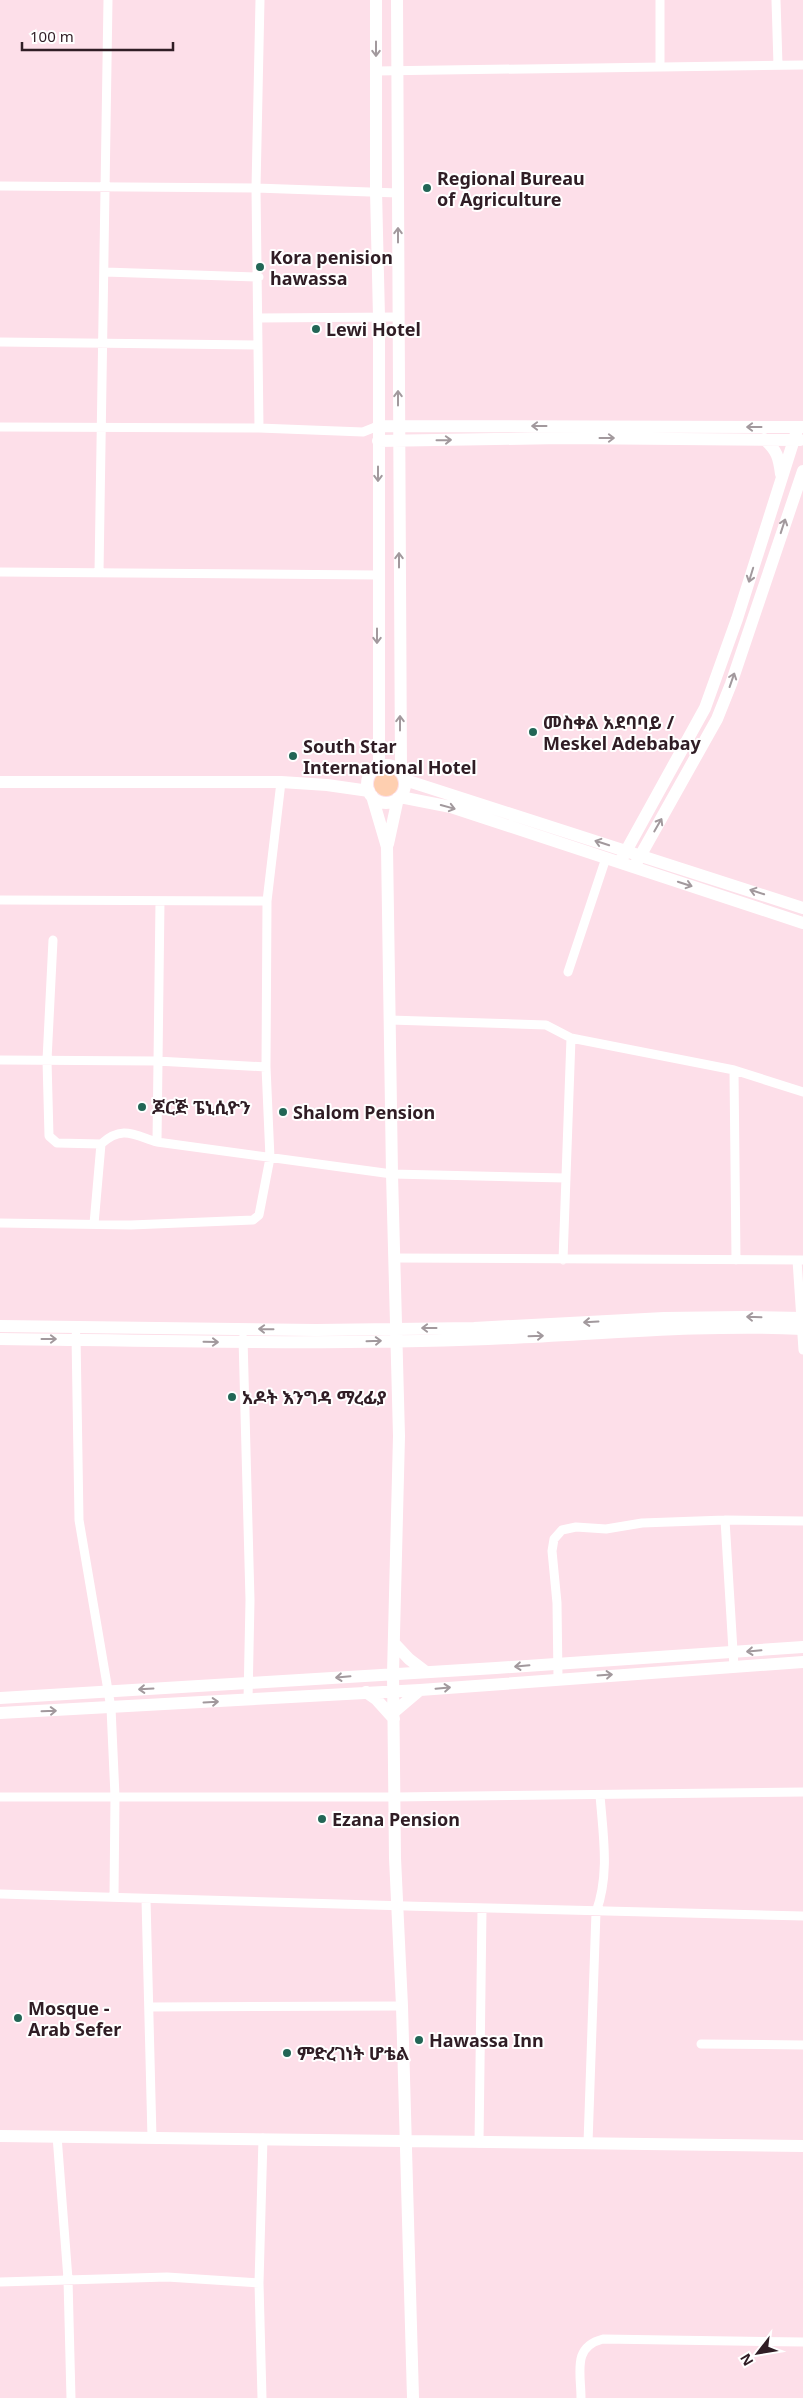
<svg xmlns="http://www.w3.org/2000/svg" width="803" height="2398" font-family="'Noto Sans','Noto Sans Ethiopic',sans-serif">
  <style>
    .green { fill: #fecfb0 }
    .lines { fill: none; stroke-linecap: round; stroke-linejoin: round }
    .street { stroke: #fff; stroke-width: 9 }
    .secondary { stroke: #fff; stroke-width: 12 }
    .oneway { stroke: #a2999d }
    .poi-dot { fill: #236656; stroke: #fff; stroke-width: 2 }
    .labels { text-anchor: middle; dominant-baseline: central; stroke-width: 4; stroke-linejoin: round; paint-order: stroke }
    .poi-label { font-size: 18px; font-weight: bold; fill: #301d25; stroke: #fff; text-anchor: start }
  </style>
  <rect width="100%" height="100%" fill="#fddfe9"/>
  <path class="green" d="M374 784a12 12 0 1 1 24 0a12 12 0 1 1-24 0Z"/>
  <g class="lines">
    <path class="street" d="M260 0 256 188 259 428 363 432 378 426
      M660 0V66
      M776 0 778 65
      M376 71 803 65
      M0 186 256 188 398 193
      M105 272 259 277
      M258 318 398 317
      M0 342 258 345
      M0 427 259 428
      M0 572 377 575
      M99 573 108 0
      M0 900 267 901
      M53 940 47 1060 49 1136 57 1143 101 1144
      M568 972 606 858
      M390 1020 546 1025 571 1038 734 1070 803 1092
      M0 1060 157 1061 266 1067
      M734 1070 736 1260
      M157 1142 160 901
      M0 1223 131 1225 253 1220 259 1215 270 1158 266 1067 267 901 281 782
      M94 1224 101 1144C122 1125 134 1135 157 1142L392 1174 565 1178
      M394 1258 803 1260
      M563 1260 571 1038
      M797 1260 803 1350
      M76 1335 79 1520 111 1708 115 1796 114 1897
      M243 1338 250 1600 248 1700
      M725 1520 734 1667
      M558 1679 557 1603 552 1551 554 1539 562 1530 576 1527 606 1529 642 1523 725 1520 803 1521
      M0 1797H395L803 1792
      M0 1894C268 1901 535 1911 803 1916
      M146 1899 152 2138
      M149 2007 402 2006
      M701 2044 803 2045
      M57 2136 68 2279 71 2398
      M479 2143 482 1909
      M588 2143 596 1912C610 1874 603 1835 600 1795
      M0 2282 167 2277 259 2283
      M262 2398 259 2283 263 2138
      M581 2398C581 2372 572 2347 603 2339L803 2342"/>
    <path class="secondary" d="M376 0V191L379 317V766
      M397 0 401 771
      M378 426 803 427
      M764 439C777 450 779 458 781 474
      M378 441 562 438 800 440
      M367 784a19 19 0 1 1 38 0a19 19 0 1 1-38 0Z
      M405 780 803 908
      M0 782H281L327 785 369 791
      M372 796 387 847 392 1174 399 1436 393 1674 395 1858 402 2006 413 2398
      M400 797 451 807 803 923
      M388 844 398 798
      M620 862 705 708 737 619 798 427
      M634 867 717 719 731 684 803 471
      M0 1326 316 1330 474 1328 664 1318 744 1317 803 1318
      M0 1339C163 1341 326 1345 488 1339 593 1335 698 1324 803 1329
      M394 1643 409 1659 426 1672
      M366 1692 376 1699 394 1719
      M0 1698 496 1668 803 1647
      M394 1712 420 1690
      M0 1713 420 1690 803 1662
      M0 2136 803 2146"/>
  </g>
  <defs><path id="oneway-shaft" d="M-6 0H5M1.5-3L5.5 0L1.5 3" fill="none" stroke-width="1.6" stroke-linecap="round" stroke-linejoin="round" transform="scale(1.25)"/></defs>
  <g class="oneway">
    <use href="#oneway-shaft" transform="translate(376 49) rotate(90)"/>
    <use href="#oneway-shaft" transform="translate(398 235) rotate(-90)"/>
    <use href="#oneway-shaft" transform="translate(398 398) rotate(-90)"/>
    <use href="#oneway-shaft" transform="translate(539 426) rotate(-180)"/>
    <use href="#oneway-shaft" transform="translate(754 427) rotate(-180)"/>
    <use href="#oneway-shaft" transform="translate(607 438)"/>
    <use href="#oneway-shaft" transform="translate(444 440) rotate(-1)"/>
    <use href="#oneway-shaft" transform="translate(378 474) rotate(90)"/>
    <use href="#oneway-shaft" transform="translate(783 526) rotate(-72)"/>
    <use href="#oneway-shaft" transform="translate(399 560) rotate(-90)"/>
    <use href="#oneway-shaft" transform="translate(751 575) rotate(107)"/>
    <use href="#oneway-shaft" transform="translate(377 636) rotate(90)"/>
    <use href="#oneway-shaft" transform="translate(732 680) rotate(-71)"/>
    <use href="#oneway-shaft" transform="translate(400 723) rotate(-90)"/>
    <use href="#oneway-shaft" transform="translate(448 807) rotate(15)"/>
    <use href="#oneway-shaft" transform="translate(658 825) rotate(-60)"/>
    <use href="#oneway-shaft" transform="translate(602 843) rotate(-162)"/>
    <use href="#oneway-shaft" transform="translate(685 884) rotate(18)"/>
    <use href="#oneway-shaft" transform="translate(757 892) rotate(-162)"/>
    <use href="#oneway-shaft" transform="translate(754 1317) rotate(-178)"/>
    <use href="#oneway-shaft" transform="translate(591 1322) rotate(177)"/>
    <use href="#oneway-shaft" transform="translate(429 1328) rotate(180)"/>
    <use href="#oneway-shaft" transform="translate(266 1329) rotate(-179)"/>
    <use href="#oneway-shaft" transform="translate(536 1336) rotate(-2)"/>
    <use href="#oneway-shaft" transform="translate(49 1339)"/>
    <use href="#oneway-shaft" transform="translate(374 1341) rotate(-2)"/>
    <use href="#oneway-shaft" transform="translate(211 1342) rotate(1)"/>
    <use href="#oneway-shaft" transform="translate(754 1651) rotate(175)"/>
    <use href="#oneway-shaft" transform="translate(522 1666) rotate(175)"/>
    <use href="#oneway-shaft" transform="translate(605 1675) rotate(-4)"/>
    <use href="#oneway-shaft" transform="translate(343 1677) rotate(175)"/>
    <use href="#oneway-shaft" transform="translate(443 1688) rotate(-5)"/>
    <use href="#oneway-shaft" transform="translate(146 1689) rotate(177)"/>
    <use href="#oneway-shaft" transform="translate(211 1702) rotate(-3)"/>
    <use href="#oneway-shaft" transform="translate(49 1711) rotate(-2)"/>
  </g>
  <g class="poi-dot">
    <circle cx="427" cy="188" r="5"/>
    <circle cx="260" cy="267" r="5"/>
    <circle cx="316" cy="329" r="5"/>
    <circle cx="533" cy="732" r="5"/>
    <circle cx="293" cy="756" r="5"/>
    <circle cx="142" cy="1107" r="5"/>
    <circle cx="283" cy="1112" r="5"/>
    <circle cx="232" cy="1397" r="5"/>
    <circle cx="322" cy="1819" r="5"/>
    <circle cx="18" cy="2018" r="5"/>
    <circle cx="419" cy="2040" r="5"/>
    <circle cx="287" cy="2053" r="5"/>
  </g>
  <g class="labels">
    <g class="poi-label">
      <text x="437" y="178">Regional Bureau<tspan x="437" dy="21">of Agriculture</tspan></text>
      <text x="270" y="257">Kora penision<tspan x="270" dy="21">hawassa</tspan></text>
      <text x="326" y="329">Lewi Hotel</text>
      <text x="543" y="722">መስቀል አደባባይ /<tspan x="543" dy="21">Meskel Adebabay</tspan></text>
      <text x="303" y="746">South Star<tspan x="303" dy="21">International Hotel</tspan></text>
      <text x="152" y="1107">ጆርጅ ፔኒሲዮን</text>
      <text x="293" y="1112">Shalom Pension</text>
      <text x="242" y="1397">አዶት እንግዳ ማረፊያ</text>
      <text x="332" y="1819">Ezana Pension</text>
      <text x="28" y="2008">Mosque -<tspan x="28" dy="21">Arab Sefer</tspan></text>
      <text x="429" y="2040">Hawassa Inn</text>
      <text x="297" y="2053">ምድረገነት ሆቴል</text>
    </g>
  </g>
  <g transform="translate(758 2353) rotate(239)" stroke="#ffffff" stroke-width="4" paint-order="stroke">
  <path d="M0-4L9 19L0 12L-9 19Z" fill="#301d25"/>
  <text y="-8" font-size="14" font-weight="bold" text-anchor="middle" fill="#301d25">N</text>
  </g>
  <path d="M22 42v8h151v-8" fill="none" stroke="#301d25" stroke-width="2.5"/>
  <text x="30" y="42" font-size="15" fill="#301d25" stroke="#ffffff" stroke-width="4" paint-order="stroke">100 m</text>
</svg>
